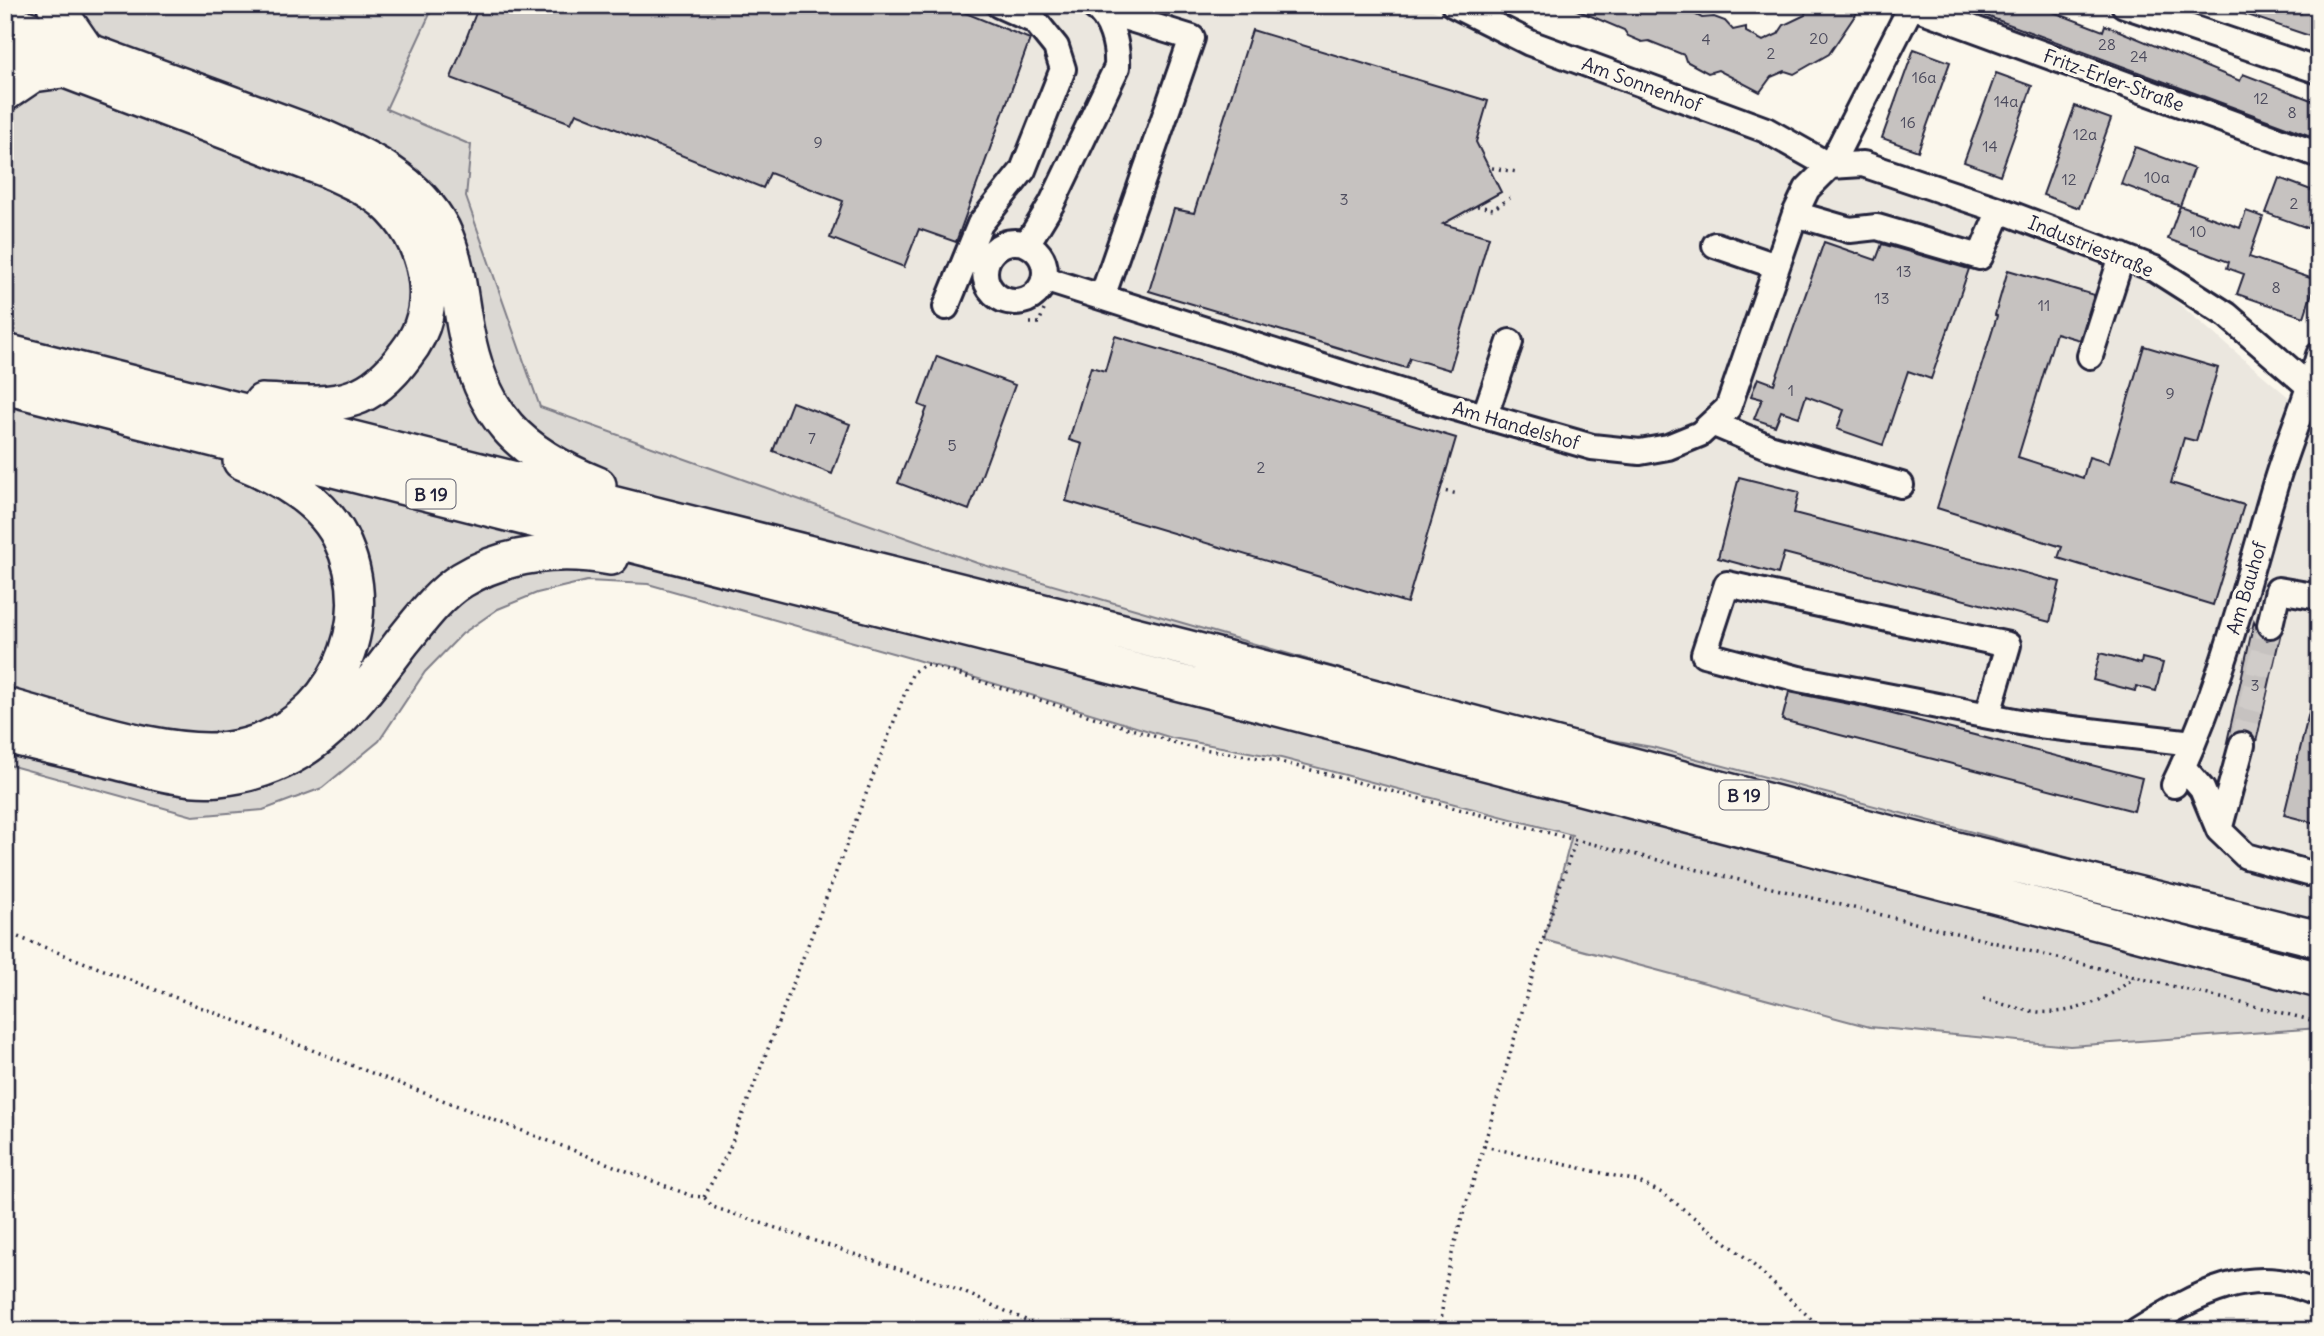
<svg xmlns="http://www.w3.org/2000/svg" width="2324" height="1336" font-family="Delius,sans-serif">
  <style>
    .built { fill: #ebe7df }
    .green { fill: #dbd8d3; stroke: #7e7d87; stroke-width: 2 }
    .building { fill: #c6c2c0; stroke: #22223b; stroke-width: 2 }
    .lines { fill: none; stroke-linecap: round; stroke-linejoin: round }
    .minor-tunnel { stroke: #d0ccc9; stroke-width: 24; stroke-dasharray: 24 12; stroke-linecap: butt }
    .minor-casing { stroke: #22223b; stroke-width: 30 }
    .highway-casing { stroke: #22223b; stroke-width: 40 }
    .path { stroke: #22223b; stroke-width: 3.5; stroke-dasharray: 2 5; stroke-linecap: butt }
    .minor { stroke: #fbf7ec; stroke-width: 24 }
    .highway { stroke: #fbf7ec; stroke-width: 35 }
    .labels { text-anchor: middle; dominant-baseline: central; stroke-width: 7; stroke-linejoin: round; paint-order: stroke }
    .number-label { font-size: 16px; fill: #4b4a5c }
    .shield { fill: #fbf7ec; stroke: #636270; stroke-width: 2 }
    .shield-label { font-size: 18px; font-weight: bold; fill: #22223b }
    .street-label { font-size: 19px; fill: #22223b; stroke: #fbf7ec }
  </style>
  <rect width="100%" height="100%" fill="#fbf7ec"/>
  <filter id="ink" filterUnits="userSpaceOnUse"><feTurbulence type="fractalNoise" baseFrequency=".0143" numOctaves="2"/><feDisplacementMap in="SourceGraphic" scale="14" xChannelSelector="R" yChannelSelector="G"/><feConvolveMatrix kernelMatrix="1 2 1 2 8 2 1 2 1" color-interpolation-filters="sRGB"/></filter>
  <g filter="url(#ink)">
    <path class="built" d="M434 5H1089L1154 26 1161 5H1423L1519 53 2152 281 2319 423V924L1652 747 1546 729 977 563 540 407 466 197 471 145 386 110Z"/>
    <path class="green" d="M5 5H434L386 109 471 145 466 197 540 407 977 563 1546 729 1652 747 2319 924V1028L2070 1046 1870 1027 1544 940 1572 835 1281 758 1172 738 910 658 648 584 587 581 537 593 498 609 462 634 425 672 379 741 322 788 263 810 193 816 5 764Z"/>
    <path class="building" d="M479 5H946L1030 39 956 242 919 229 904 267 830 238 843 201 770 173 763 188 576 113 571 123 451 78Z
      M1565 5H1677L1702 18 1714 17 1725 21 1733 30 1746 27V32L1763 41 1778 34 1784 25 1805 15 1807 5H1849L1858 11 1829 54 1794 74 1785 71 1771 77 1760 92 1718 70 1708 73 1686 61 1684 55 1649 41 1642 42 1628 36 1624 30Z
      M1957 5H2035L2103 31 2105 25 2240 81 2243 74 2319 103V139Z
      M2228 5H2280L2301 13 2304 5H2319V39L2227 8Z
      M1252 30 1488 101 1476 142 1501 192 1443 224 1489 237 1450 370 1410 358 1406 368 1149 291 1174 209 1194 213Z
      M1914 49 1950 62 1918 151 1882 138Z
      M1996 73 2032 86 2000 175 1964 162Z
      M2075 106 2111 119 2079 208 2043 195Z
      M2135 147 2194 169 2180 206 2121 184Z
      M2279 178 2319 193V232L2266 213Z
      M2180 206 2240 228 2246 211 2263 217 2249 257 2316 280 2304 317 2237 294 2244 274 2227 268 2229 262 2168 239Z
      M1824 242 1876 260 1882 244 1969 269 1931 379 1908 371 1883 445 1837 429 1844 410 1806 396 1799 417 1781 411 1775 426 1754 419 1762 399 1751 396 1758 378 1774 384Z
      M2008 270 2094 295 2080 340 2056 333 2018 457 2083 478 2089 457 2109 463 2144 346 2218 368 2196 441 2184 438 2171 483 2244 505 2213 605 2058 558 2062 547 1937 508 1997 316 1995 315Z
      M1115 336 1456 438 1407 603 1066 501 1082 444 1069 440 1091 367 1105 371Z
      M937 356 1015 385 969 510 898 483 927 408 919 405Z
      M792 402 850 424 832 474 773 451Z
      M1739 477 1799 492 1794 513 2060 582 2050 622 1784 553 1778 574 1718 558Z
      M2254 621 2260 636 2267 640 2280 636 2256 742 2252 734 2239 731 2227 742Z
      M2100 653 2141 664 2142 658 2163 663 2156 691 2136 686 2135 691 2093 680Z
      M1789 692 1865 707 2142 778 2134 811 1782 720Z
      M2313 696H2319V824L2284 815Z"/>
    <g class="lines">
      <path class="minor-tunnel" d="M2242 745 2270 625"/>
      <g class="minor-casing">
        <path id="minor" d="M1454 5 1530 43 1766 130 1830 166
          M1909 5 2319 155
          M2124 5 2319 71
          M1098 9 1192 38 1102 297
          M1830 166 1863 164 2000 210 2155 269 2227 315 2319 395
          M1795 214 1850 230 1877 227 1980 257 2000 210
          M985 272a30 30 0 1 1 60 0a30 30 0 1 1-60 0Z
          M1027 244 1052 203 1117 67C1118 46 1112 18 1092 5
          M1715 245 1776 266
          M1044 279 1411 395 1592 447 1640 452 1668 447 1700 434 1728 408 1795 214 1807 189 1830 166 1912 5
          M946 307 980 224 1023 170 1063 69 1056 47 1035 21 999 5
          M2090 356 2122 256
          M1485 415 1510 342
          M1714 424 1769 447 1901 485
          M2270 625 2278 590 2319 597
          M1988 714 2008 645 1727 584 1704 654 1799 679 2030 724 2193 743
          M2183 767 2202 789 2219 830 2246 856 2319 876
          M2174 785C2221 689 2246 584 2276 482 2289 439 2307 399 2319 355
          M2219 830 2242 745
          M2138 1331C2195 1295 2253 1261 2319 1295"/>
      </g>
      <g class="highway-casing">
        <path id="highway" d="M55 5 86 50
          M11 23 321 137C368 158 417 181 442 229 457 260 459 294 465 327 481 415 517 452 598 485
          M5 47 328 170C347 179 367 187 384 201 428 239 444 307 406 354 393 372 375 391 353 398 325 408 291 403 262 402
          M5 93 33 74 62 70
          M5 352 1186 648 1887 833 2319 939
          M5 386 1232 696 2319 980
          M5 706C68 723 176 762 239 748 333 728 383 623 340 537 321 500 278 476 241 461
          M5 735C43 744 81 753 119 762 151 770 185 781 218 778 311 769 352 708 403 641 420 620 439 594 462 580 506 553 561 548 611 557"/>
      </g>
      <path class="path" d="M1492 168 1517 172
        M1477 206 1493 209 1510 198
        M1030 323H1039L1044 310
        M1439 490 1458 494
        M5 932 692 1196 704 1197 713 1207 950 1286 1050 1331
        M1983 999C2001 1003 2020 1010 2038 1012 2072 1015 2109 1000 2134 977
        M1484 1146 1637 1181 1664 1194 1746 1258 1824 1331
        M704 1197 729 1150 913 672 926 664 1185 746 1277 761 1576 840 2319 1022
        M1441 1331C1442 1267 1467 1206 1484 1145 1514 1043 1540 940 1576 840"/>
      <use href="#minor" class="minor"/>
      <use href="#highway" class="highway"/>
    </g>
  </g>
  <g class="labels">
    <g class="number-label">
      <text x="1819" y="38">20</text>
      <text x="1706" y="39">4</text>
      <text x="2107" y="44">28</text>
      <text x="1771" y="53">2</text>
      <text x="2139" y="56">24</text>
      <text x="1924" y="77">16a</text>
      <text x="2261" y="98">12</text>
      <text x="2006" y="101">14a</text>
      <text x="2292" y="112">8</text>
      <text x="1908" y="122">16</text>
      <text x="2085" y="134">12a</text>
      <text x="818" y="142">9</text>
      <text x="1990" y="146">14</text>
      <text x="2157" y="177">10a</text>
      <text x="2069" y="179">12</text>
      <text x="1344" y="199">3</text>
      <text x="2294" y="203">2</text>
      <text x="2198" y="231">10</text>
      <text x="1904" y="271">13</text>
      <text x="2276" y="287">8</text>
      <text x="1882" y="298">13</text>
      <text x="2044" y="305">11</text>
      <text x="1791" y="390">1</text>
      <text x="2170" y="393">9</text>
      <text x="812" y="438">7</text>
      <text x="952" y="445">5</text>
      <text x="1261" y="467">2</text>
      <text x="2255" y="685">3</text>
    </g>
    <g class="shield">
      <rect x="406.5" y="479.5" width="49" height="29" rx="5"/>
      <rect x="1719.5" y="780.5" width="49" height="29" rx="5"/>
    </g>
    <g class="shield-label">
      <text x="431" y="494">B 19</text>
      <text x="1744" y="795">B 19</text>
    </g>
    <g class="street-label">
      <text transform="translate(2114 80) rotate(20)">Fritz-Erler-Straße</text>
      <text transform="translate(1642 84) rotate(20)">Am Sonnenhof</text>
      <text transform="translate(2091 246) rotate(22)">Industriestraße</text>
      <text transform="translate(1516 425) rotate(16)">Am Handelshof</text>
      <text transform="translate(2246 588) rotate(-73)">Am Bauhof</text>
    </g>
  </g>
  <rect width="2324" height="1336" fill="none" stroke="#fbf7ec" stroke-width="28"/>
  <rect x="14" y="14" width="2296" height="1308" fill="none" stroke="#22223b" stroke-width="2.5" filter="url(#ink)"/>
</svg>
